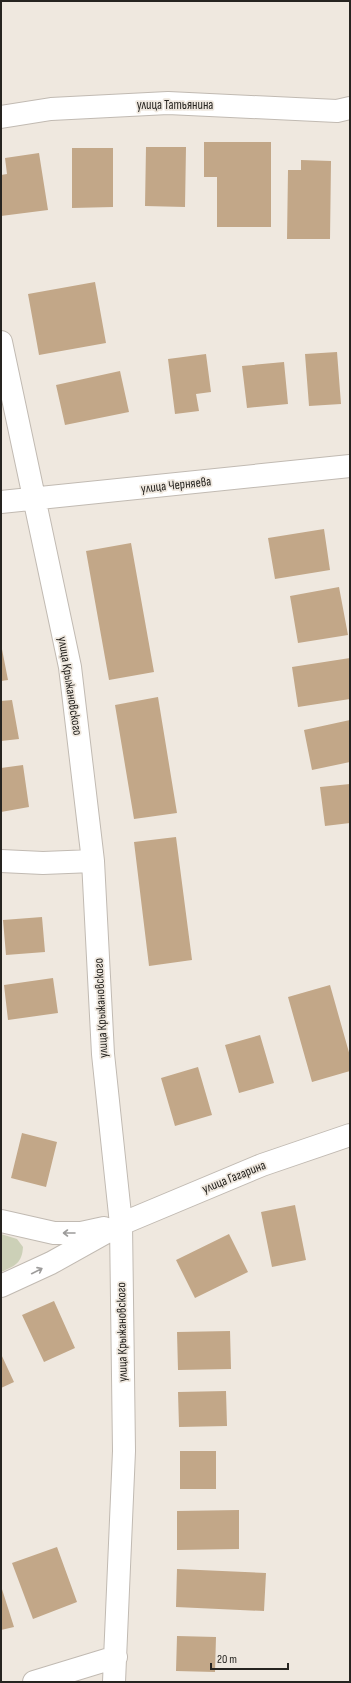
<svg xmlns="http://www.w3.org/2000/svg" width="351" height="1683" font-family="'Sofia Sans Condensed',sans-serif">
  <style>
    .green { fill: #ccd0b7 }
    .building { fill: #c2a788 }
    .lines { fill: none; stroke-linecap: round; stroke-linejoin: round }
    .minor-casing { stroke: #c1bab2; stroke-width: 24 }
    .minor { stroke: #fff; stroke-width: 22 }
    .oneway { stroke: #9d9c9b }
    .labels { text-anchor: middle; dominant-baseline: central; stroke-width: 3.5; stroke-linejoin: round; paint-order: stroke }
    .street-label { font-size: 13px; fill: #262420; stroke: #efe8df }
  </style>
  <rect width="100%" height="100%" fill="#efe8df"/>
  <path class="green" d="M1 1234 17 1239 23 1247C22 1263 15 1266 1 1272Z"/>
  <path class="building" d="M204 142H271V227H217V177H204Z
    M146 147H186L185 207 145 206Z
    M72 148H113V207L72 208Z
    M39 153 48 210 1 216V175L7 174 5 158Z
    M301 160 331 161 330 239H287L288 170H301Z
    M95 282 106 343 39 355 28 294Z
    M337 352 341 404 309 406 305 354Z
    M206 354 211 392 196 394 199 411 175 414 168 359Z
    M284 362 288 404 247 408 242 366Z
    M120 371 129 412 65 425 56 385Z
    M324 529 330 570 275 579 268 538Z
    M131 543 154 672 109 680 86 551Z
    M339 587 348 635 298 643 290 596Z
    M1 644 8 680 1 681Z
    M350 658V699L298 707 292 667Z
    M158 697 177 813 134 819 115 705Z
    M12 700 19 739 1 741V701Z
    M350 720V762L312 770 304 730Z
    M23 765 29 807 1 812V768Z
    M350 784V823L325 826 320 787Z
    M176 837 192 960 149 966 134 842Z
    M42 917 45 952 6 955 3 920Z
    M53 978 58 1013 8 1020 4 985Z
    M330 985 350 1056V1071L312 1082 288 997Z
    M260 1035 274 1083 239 1093 225 1045Z
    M198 1067 212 1115 175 1126 161 1078Z
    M22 1133 57 1142 46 1187 11 1178Z
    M295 1205 306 1260 272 1267 261 1212Z
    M229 1234 248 1272 195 1298 176 1260Z
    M54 1301 75 1348 44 1362 22 1315Z
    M230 1331 231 1369 178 1370 177 1332Z
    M1 1354 14 1382 1 1388Z
    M226 1391 227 1426 179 1427 178 1392Z
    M180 1451H216V1489H180Z
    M239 1510V1549L177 1550V1511Z
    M57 1547 77 1602 33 1619 12 1563Z
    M177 1569 266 1573 264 1611 176 1607Z
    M1 1586 14 1627 1 1630Z
    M177 1636 216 1637 215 1672 176 1671Z"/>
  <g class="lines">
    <g class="minor-casing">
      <path id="minor" d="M1 117 51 109 168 103 337 111 350 108
        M1 342 70 667 93 861 103 1054 121 1224 124 1451 114 1682
        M1 502 350 466
        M1 861 43 863 93 861
        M1 1221 54 1233H81L104 1228
        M1 1286 51 1263 121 1224 262 1165 350 1135
        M34 1682 116 1657"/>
    </g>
    <use href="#minor" class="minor"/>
  </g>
  <defs><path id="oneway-shaft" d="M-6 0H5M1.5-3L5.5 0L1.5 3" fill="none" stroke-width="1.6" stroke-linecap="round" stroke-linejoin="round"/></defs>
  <g class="oneway">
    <use href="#oneway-shaft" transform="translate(69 1233) rotate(180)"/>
    <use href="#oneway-shaft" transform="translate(37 1271) rotate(-27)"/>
  </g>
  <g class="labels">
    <g class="street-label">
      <text x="175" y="105">улица Татьянина</text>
      <text transform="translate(176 485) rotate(-6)">улица Черняева</text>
      <text transform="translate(70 686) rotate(81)">улица Крыжановского</text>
      <text transform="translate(101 1008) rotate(-93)">улица Крыжановского</text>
      <text transform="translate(234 1177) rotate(-22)">улица Гагарина</text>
      <text transform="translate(122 1332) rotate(-91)">улица Крыжановского</text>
    </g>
  </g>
  <rect width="351" height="1683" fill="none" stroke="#262420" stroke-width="4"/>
  <path d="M211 1663v6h77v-6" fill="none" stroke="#262420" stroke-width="2"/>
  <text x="217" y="1663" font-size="12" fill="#262420" stroke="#efe8df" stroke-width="3" paint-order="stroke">20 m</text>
</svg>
